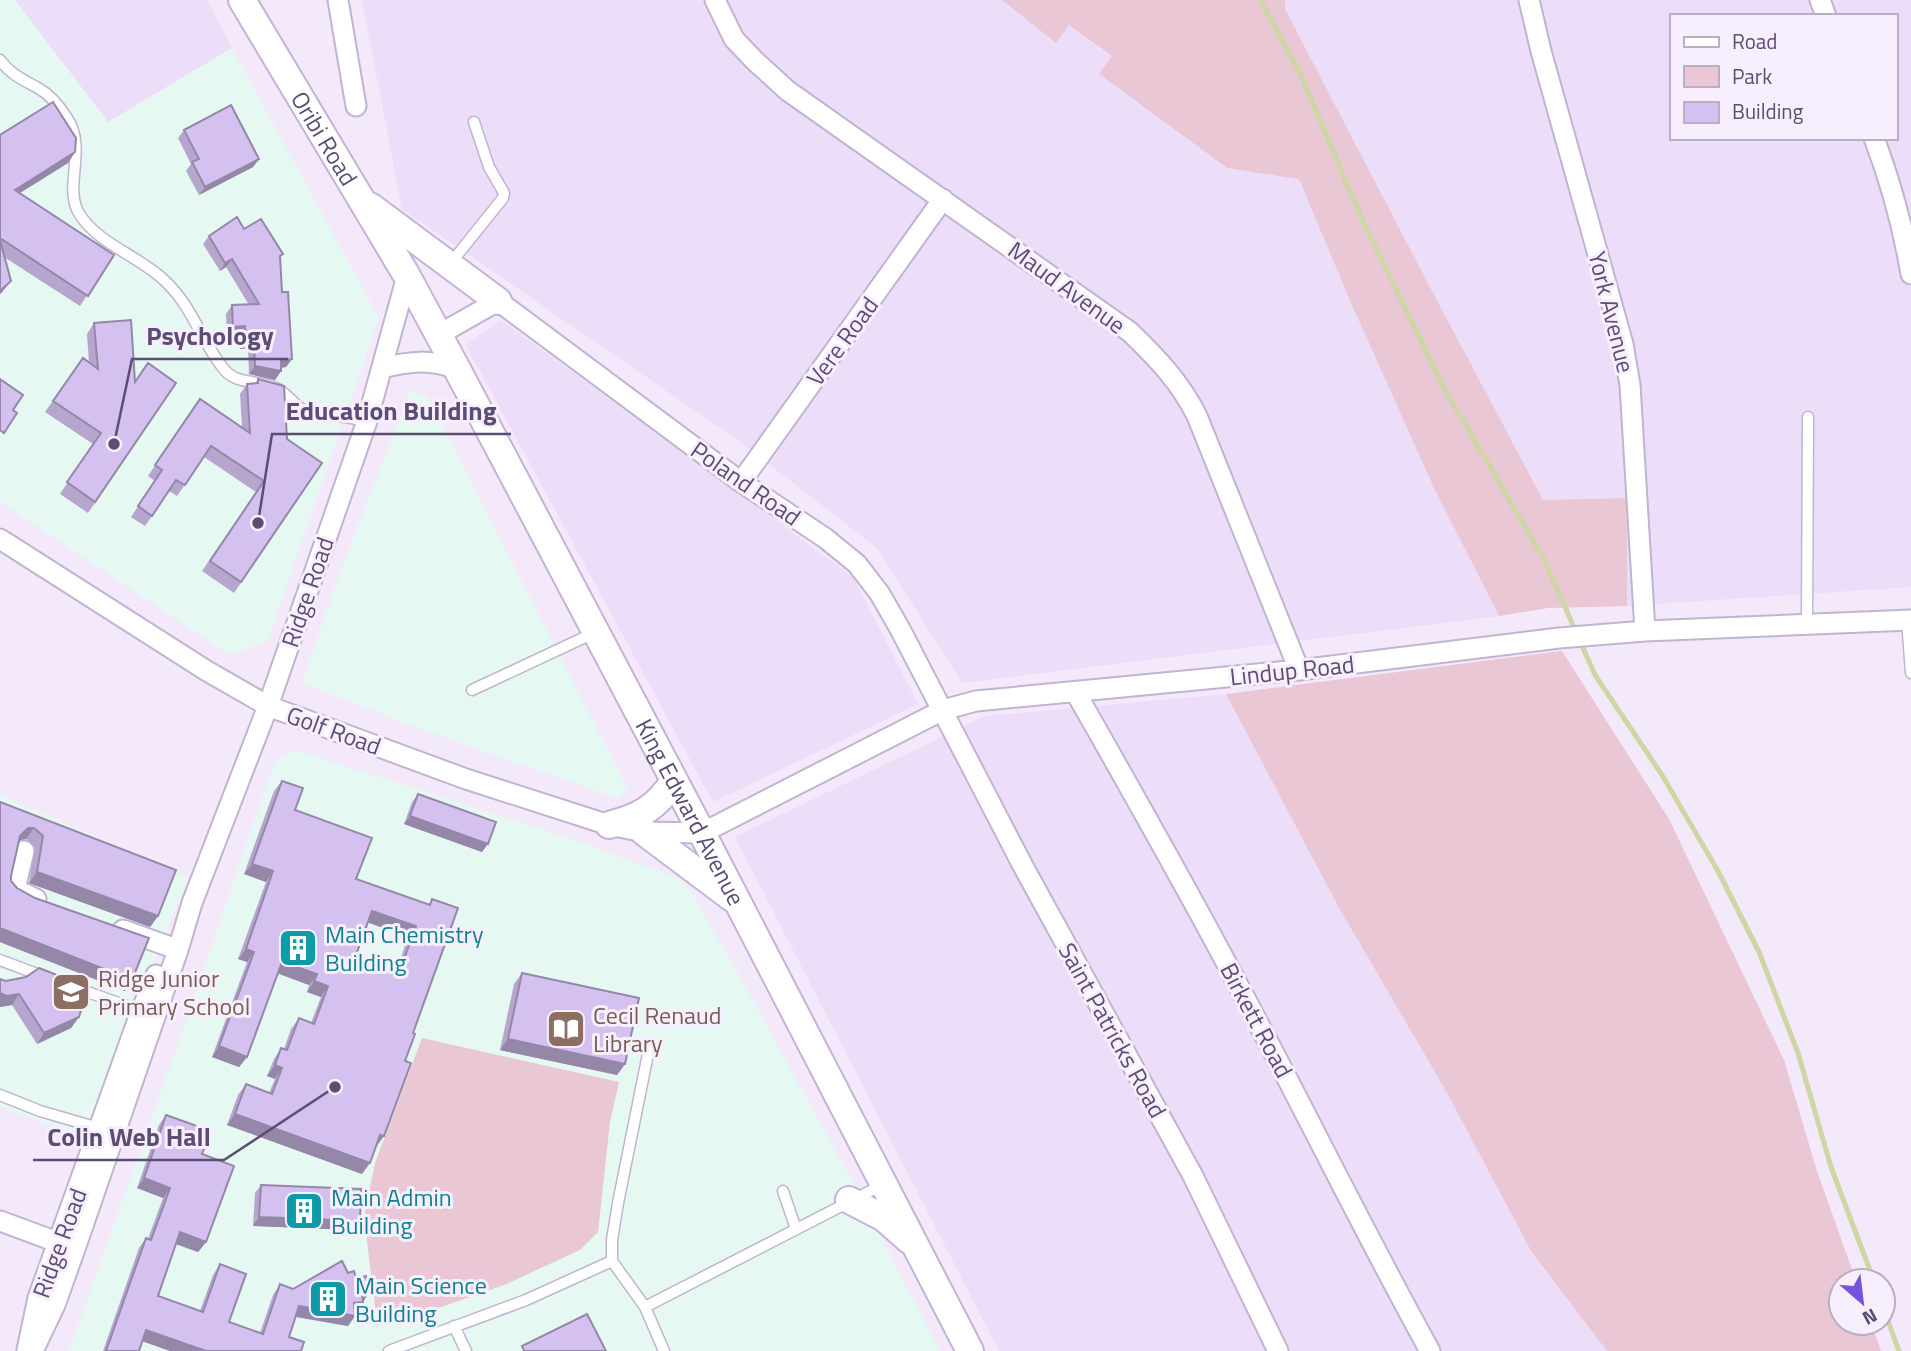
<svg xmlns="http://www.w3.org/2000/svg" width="1911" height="1351" font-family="'Titillium Web',sans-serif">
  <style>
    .residential { fill: #ecddf8; fill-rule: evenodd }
    .education { fill: #e5f8f1 }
    .green { fill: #e9c7d4 }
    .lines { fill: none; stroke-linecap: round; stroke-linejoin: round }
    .stream { stroke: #ced6a4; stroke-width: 5 }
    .lane-casing { stroke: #c1b4d2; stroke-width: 13 }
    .street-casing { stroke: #c1b4d2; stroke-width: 23 }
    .secondary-casing { stroke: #c4b3d7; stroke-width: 30 }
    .lane { stroke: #fff; stroke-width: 10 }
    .street { stroke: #fff; stroke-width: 19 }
    .secondary { stroke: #fff; stroke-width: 26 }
    .wall { fill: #b6a6ce; fill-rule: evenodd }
    .shaded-wall { fill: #9487a8 }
    .building { fill: #d4c1f0; stroke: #9487a8; stroke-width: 2; fill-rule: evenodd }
    .labels { text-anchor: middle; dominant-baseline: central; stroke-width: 6; stroke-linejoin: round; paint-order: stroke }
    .street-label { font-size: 24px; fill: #5c4d75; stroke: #f8effe }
    .culture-label { font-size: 24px; fill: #0d838f; stroke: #f8effe; text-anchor: start }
    .education-label { font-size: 24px; fill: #785e54; stroke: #f8effe; text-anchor: start }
    .leader { fill: none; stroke: #5c4d75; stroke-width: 2.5 }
    .callout-dot { fill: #5c4d75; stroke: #f8effe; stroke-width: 2.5 }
    .callout-label { font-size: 26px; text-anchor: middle; font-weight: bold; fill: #5c4d75; stroke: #f8effe; stroke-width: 6; stroke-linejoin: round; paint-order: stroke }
  </style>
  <rect width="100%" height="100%" fill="#f4e8fb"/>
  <path class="residential" d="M15 0H207L232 48 108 122Z
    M362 0H1002L1056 43 1069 25 1112 57 1099 74 1226 168 1299 178 1351 303 1434 488 1499 616 962 683 877 548 742 443 402 209Z
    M1285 0H1911V587L1627 606V498L1543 500 1432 291 1285 9ZM1671 16H1895V138H1671Z
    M501 320 853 577 918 704 713 802 466 345Z
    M1226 694 1338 906 1446 1091 1531 1251 1607 1351H999L735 837 985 716Z"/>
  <path class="education" d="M0 0H15L108 122 232 48 379 318 268 641 230 655 0 502Z
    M410 391 428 397 628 789 616 798 412 726 302 683 342 567Z
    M296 750 571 839 679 878 689 888 739 975 842 1162 940 1351H69L181 1035 274 763Z
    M0 795 188 877 84 1138 0 1107Z"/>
  <path class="green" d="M1002 0H1285V9L1432 291 1543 500 1627 498V606L1548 608 1499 616 1434 488 1351 303 1299 179 1227 168 1099 74 1112 56 1069 25 1056 43Z
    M1562 651 1669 819 1784 1060 1817 1171 1856 1281H1841V1323H1871L1881 1351H1607L1531 1251 1446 1091 1338 906 1226 694Z
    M422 1038 619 1082 610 1122 598 1232 580 1250 504 1285 427 1312 377 1322 364 1217 375 1163Z"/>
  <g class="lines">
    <path class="stream" d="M1260 0 1301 75 1360 215 1444 388 1544 559 1576 632
      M1580 641 1595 675 1662 775 1718 871 1759 952 1798 1053 1831 1167 1874 1281
      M1883 1307 1899 1351"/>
    <g class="lane-casing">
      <path id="lane" d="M0 60C11 75 22 79 38 88 49 94 60 107 67 118 88 149 62 188 80 215 100 245 139 256 164 280 193 307 200 339 223 368 236 386 258 379 276 388 289 394 296 409 309 413 318 416 327 415 336 416 346 417 357 419 367 421
        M450 264 503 198 504 193 489 167 474 122
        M1907 620 1911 673
        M1807 625 1808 417
        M472 690 596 632
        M0 960 45 977
        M65 984 141 1011
        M0 1095 40 1111 102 1129
        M783 1191 796 1229
        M612 1261V1240L618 1203 650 1044
        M645 1307 884 1184
        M454 1326 466 1351
        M389 1351 526 1300 612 1261 645 1307 664 1351"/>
    </g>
    <g class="street-casing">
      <path id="street" d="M338 0 356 106
        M715 0 734 39 755 61 788 91 1130 332C1157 358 1180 382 1197 416L1299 670
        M1529 0 1541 51 1623 344 1630 385 1645 631
        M1820 0 1826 16
        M1874 138C1891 183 1903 227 1911 274
        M438 335 498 301 741 482 825 538 857 564 880 594 900 629 1023 866 1193 1176 1278 1351
        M382 368C411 361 429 359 457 369
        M741 482 943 199
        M0 539 207 671 268 706 466 779 609 825 644 832 702 833 943 710 976 701 1299 670 1559 638 1645 631 1911 620
        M1076 693C1131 790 1186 886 1238 985 1303 1106 1363 1230 1430 1351
        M24 851 15 889 36 899
        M123 930 168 946
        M0 1221 68 1246
        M27 1350 38 1298 141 1011 156 975
        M33 1351 55 1305 75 1249 178 950 192 903 268 706 367 421 407 276"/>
    </g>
    <g class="secondary-casing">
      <g id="secondary">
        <path id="s1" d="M242 0 407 276 457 369 702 833 970 1351"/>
        <path d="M370 206 498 301"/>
        <path d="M609 825C640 817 656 808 674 781"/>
        <path d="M644 832 732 898"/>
        <path d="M849 1200 884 1218 909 1240"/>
      </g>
    </g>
    <use href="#lane" class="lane"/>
    <use href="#street" class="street"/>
    <use href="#secondary" class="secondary"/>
  </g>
  <path class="wall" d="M184 130 259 159 253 167 199 195 186 171 191 164 178 138Z
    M0 135 75 152 68 163 20 193 114 255 80 306 4 257 3 291 0 294Z
    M244 229 283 254 280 258 282 292 292 359 286 367 281 368V371L275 380 249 374 248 348 240 349 239 334 227 335 226 314 232 305H249L226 267 220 271 203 244 209 236Z
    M94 323 135 382 176 383 88 513 60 494 93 444 45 412 83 358 89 363 87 334Z
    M258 379 287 439 322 463 234 593 202 571 256 492 204 457 177 496 169 491 145 526 131 517 155 481 148 476 200 399 242 427 240 394 247 384 255 383Z
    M282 781 295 810 356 879 428 905 432 899 413 1033 405 1061 376 1147 362 1174 227 1125 238 1095 246 1084 269 1093 275 1079 267 1076 274 1059 281 1048 284 1049 291 1029 299 1018 311 1023 321 997 307 992 309 985 277 973 247 1057 239 1067 212 1057 247 962 238 959 266 882 244 874 274 791ZM367 922 408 937 396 972 355 958Z
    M418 794 482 852 404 824 412 802Z
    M0 802 158 916 150 927 29 883 35 847 26 839 20 840 11 876V881L17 888 125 991 0 942Z
    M522 973 625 1064 617 1075 500 1050 514 984Z
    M0 979 79 1017 71 1028 37 1044 12 1005 0 1007Z
    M166 1115 202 1154 206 1242 198 1252 176 1244 158 1296 200 1311 213 1275 220 1264 229 1322 260 1333 273 1295 280 1284 293 1289 348 1273 356 1279 369 1293 356 1312H355V1316L348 1326 295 1317 289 1337 301 1351H170L142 1341 139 1351H103L139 1248 146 1238 148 1239 163 1198 137 1188 159 1125Z
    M261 1185 354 1230 253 1226 255 1193Z"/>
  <path class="shaded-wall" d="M75 152 68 163 7 201 15 190Z
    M259 159 253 167 199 195 205 187Z
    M232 259 226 267 220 271 225 263Z
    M11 281 3 291 0 294V291Z
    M245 326 239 334 227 335 233 327Z
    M254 340 248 348 240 349 246 341Z
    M292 359 286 367 275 368 281 360Z
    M255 366 281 371 275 380 249 374Z
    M410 816 488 844 482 852 404 824Z
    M28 828H34L26 839 20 840V836Z
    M252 864 273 871 266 882 244 874Z
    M37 872 158 916 150 927 29 883Z
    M372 911 416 926 408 937 364 921Z
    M0 928 132 980 125 991 0 942Z
    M246 949 254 952 247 962 238 959Z
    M282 962 317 974 309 985 274 972Z
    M314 981 328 986 321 997 307 992Z
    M0 993 19 994 12 1005 0 1007Z
    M79 1017 71 1028 37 1044 44 1033Z
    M508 1039 625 1064 617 1075 500 1050Z
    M219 1046 247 1057 239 1067 212 1057Z
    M275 1065 282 1068 275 1079 267 1076Z
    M235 1114 370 1163 362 1174 227 1125Z
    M380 1135 384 1136 376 1147Z
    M144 1178 170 1188 163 1198 137 1188Z
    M259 1217 360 1221 354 1230 253 1226Z
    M180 1232 206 1242 198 1252 173 1243Z
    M362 1293H369L356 1312 347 1313Z
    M299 1306 355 1316 348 1326 292 1316Z
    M146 1330 206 1351H170L139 1340Z"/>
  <path class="building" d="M53 102 76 138 75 152 15 190 114 255 88 296 0 238V135Z
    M231 105 259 159 205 187 192 162 199 159 184 130Z
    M237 217 244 229 261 219 283 254 280 256 282 292H288L292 359 281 360V371L255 366 254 340 246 341 245 326 233 327 232 305 259 304 232 259 225 263 209 236Z
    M0 240 11 281 0 291Z
    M131 320 135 382 148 363 176 383 95 502 67 482 101 433 53 401 83 358 98 369 94 323Z
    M0 379 23 395 13 410 17 413 4 433 0 430Z
    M258 379 284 386 287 439 322 463 241 582 210 561 264 481 211 446 185 485 176 480 152 516 138 506 162 470 155 465 200 399 250 433 247 384 258 383Z
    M282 781 303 788 295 810 372 838 356 879 430 905 432 899 458 908 413 1033 415 1034 405 1061 411 1063 384 1136 380 1135 370 1163 235 1114 246 1084 272 1094 282 1068 275 1065 281 1048 287 1050 299 1018 314 1024 328 986 314 981 317 974 282 962 247 1057 219 1046 254 952 246 949 273 871 252 864ZM372 911 416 926 399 973 355 958Z
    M418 794 496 822 488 844 410 816Z
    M0 802 176 870 158 916 37 872 43 836 34 828H28L20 836 11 876V881L17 888 35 898 149 938 132 980 0 928Z
    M39 968 70 980 85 997 79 1017 44 1033 19 994 7 996 0 993V979L6 981 26 977Z
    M522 973 639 998 625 1064 508 1039Z
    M166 1115 211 1131 202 1154 234 1166 206 1242 180 1232 158 1296 203 1312 220 1264 246 1274 229 1322 263 1334 280 1284 293 1289 342 1261 348 1273 354 1271 356 1279 366 1276 369 1293H362L363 1302 354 1303 355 1316 299 1306 289 1337 304 1342 301 1351H206L146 1330 139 1351H106L146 1238 151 1240 170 1188 144 1178Z
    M261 1185 361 1189 360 1221 259 1217Z
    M587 1314 606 1351H524L522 1346Z"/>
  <defs>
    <g id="building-square" transform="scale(2.0125)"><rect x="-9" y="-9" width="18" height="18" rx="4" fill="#0f9aa8" stroke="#f8effe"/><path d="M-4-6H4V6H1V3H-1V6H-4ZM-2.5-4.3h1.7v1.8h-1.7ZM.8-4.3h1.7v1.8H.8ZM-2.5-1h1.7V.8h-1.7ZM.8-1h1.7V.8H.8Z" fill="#fff"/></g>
    <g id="school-square" transform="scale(2.0125)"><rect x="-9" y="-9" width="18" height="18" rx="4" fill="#8d6e63" stroke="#f8effe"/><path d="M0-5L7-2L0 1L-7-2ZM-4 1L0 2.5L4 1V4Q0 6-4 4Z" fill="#fff"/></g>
    <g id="library-square" transform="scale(2.0125)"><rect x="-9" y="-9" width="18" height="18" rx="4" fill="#8d6e63" stroke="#f8effe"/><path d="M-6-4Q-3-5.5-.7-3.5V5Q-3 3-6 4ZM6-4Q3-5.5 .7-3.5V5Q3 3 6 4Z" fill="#fff"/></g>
  </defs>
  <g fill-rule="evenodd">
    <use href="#building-square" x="298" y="948"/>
    <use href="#school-square" x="71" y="992"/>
    <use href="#library-square" x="566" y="1029"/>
    <use href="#building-square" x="304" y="1211"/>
    <use href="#building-square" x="328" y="1299"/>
  </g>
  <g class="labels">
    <g class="street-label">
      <text stroke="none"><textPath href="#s1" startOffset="161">Oribi Road</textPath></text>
      <text transform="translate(1067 287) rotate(36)">Maud Avenue</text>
      <text transform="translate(1612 312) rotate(76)">York Avenue</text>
      <text transform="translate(842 341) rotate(-54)">Vere Road</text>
      <text transform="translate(746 483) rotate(35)">Poland Road</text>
      <text transform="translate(307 592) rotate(-71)">Ridge Road</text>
      <text transform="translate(1292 670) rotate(-6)">Lindup Road</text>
      <text transform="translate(334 730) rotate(20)">Golf Road</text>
      <text stroke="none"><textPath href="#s1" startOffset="928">King Edward Avenue</textPath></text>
      <text transform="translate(1257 1020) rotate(62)">Birkett Road</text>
      <text transform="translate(1113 1030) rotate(61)">Saint Patricks Road</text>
      <text transform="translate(59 1243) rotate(-70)">Ridge Road</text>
    </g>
    <g class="culture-label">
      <text x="325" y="934">Main Chemistry<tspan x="325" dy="28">Building</tspan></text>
      <text x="331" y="1197">Main Admin<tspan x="331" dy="28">Building</tspan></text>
      <text x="355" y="1285">Main Science<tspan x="355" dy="28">Building</tspan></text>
    </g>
    <g class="education-label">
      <text x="98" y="978">Ridge Junior<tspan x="98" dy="28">Primary School</tspan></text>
      <text x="593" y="1015">Cecil Renaud<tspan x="593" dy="28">Library</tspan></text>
    </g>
  </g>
  <path class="leader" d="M114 444L132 359H288M258 523L272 434H511M335 1087L224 1160H33"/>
  <g class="callout-dot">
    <circle cx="114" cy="444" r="7"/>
    <circle cx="258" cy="523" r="7"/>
    <circle cx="335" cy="1087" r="7"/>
  </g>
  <g class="callout-label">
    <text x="210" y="345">Psychology</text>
    <text x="391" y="420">Education Building</text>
    <text x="129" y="1146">Colin Web Hall</text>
  </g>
  <rect x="1670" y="14" width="228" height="126" fill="#f8effe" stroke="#baaec7" stroke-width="2"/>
  <rect x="1684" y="37" width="35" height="10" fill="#ffffff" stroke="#baaec7" stroke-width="2"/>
  <text x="1732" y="49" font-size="21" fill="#5c4d75">Road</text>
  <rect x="1684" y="66" width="35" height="21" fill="#e9c7d4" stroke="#baaec7" stroke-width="2"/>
  <text x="1732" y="84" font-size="21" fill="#5c4d75">Park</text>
  <rect x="1684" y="102" width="35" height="21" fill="#d4c1f0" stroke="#baaec7" stroke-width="2"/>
  <text x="1732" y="119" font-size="21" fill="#5c4d75">Building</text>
  <g transform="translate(1862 1302) rotate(152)"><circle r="33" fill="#f8effe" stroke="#baaec7" stroke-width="2"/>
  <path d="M0-5L12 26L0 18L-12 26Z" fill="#7454df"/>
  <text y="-10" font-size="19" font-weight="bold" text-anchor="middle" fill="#5c4d75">N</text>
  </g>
</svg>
